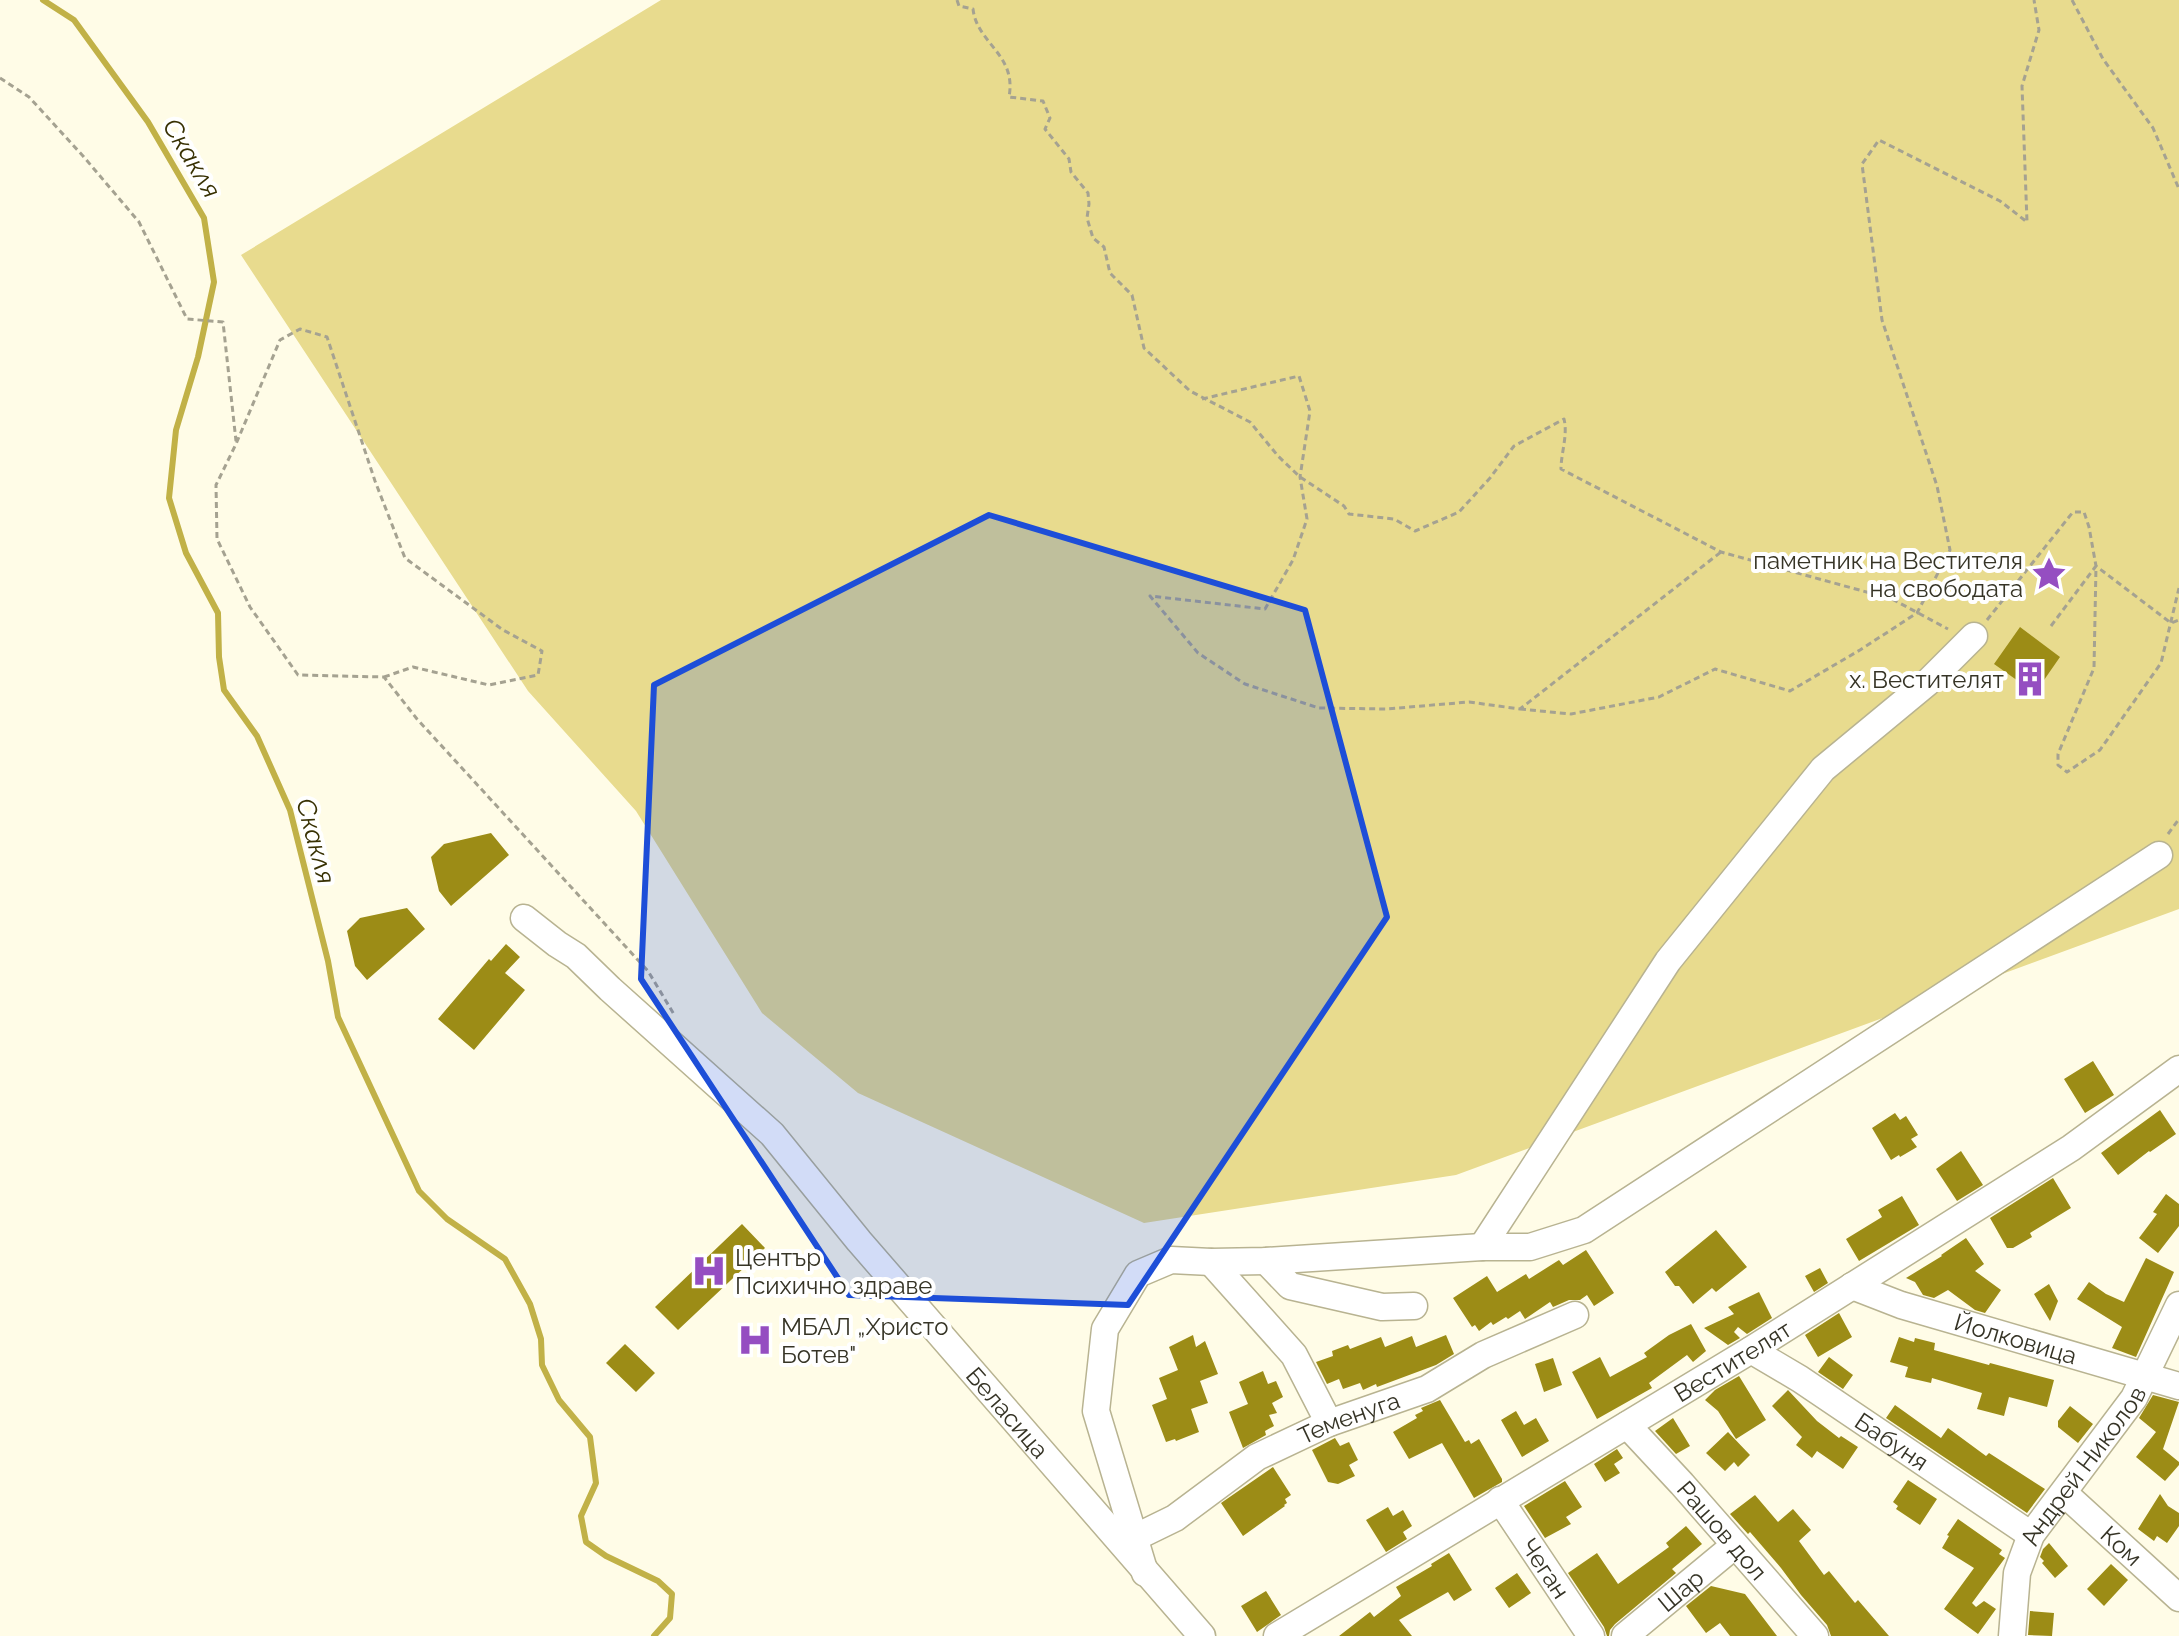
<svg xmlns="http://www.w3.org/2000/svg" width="2179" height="1636" font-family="Raleway,sans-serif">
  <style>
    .green { fill: #e8db8e }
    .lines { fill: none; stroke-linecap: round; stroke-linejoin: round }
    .stream { stroke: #c1b147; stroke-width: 6 }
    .building { fill: #9c8c16 }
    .minor-casing { stroke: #b8b391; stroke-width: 29 }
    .path { stroke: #a5a291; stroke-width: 3; stroke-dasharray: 6 4; stroke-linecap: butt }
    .minor { stroke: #fff; stroke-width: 26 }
    .marked { fill: #1d4ed8; fill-opacity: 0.2; stroke: #1d4ed8; stroke-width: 6; stroke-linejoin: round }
    .labels { text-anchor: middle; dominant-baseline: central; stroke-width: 8; stroke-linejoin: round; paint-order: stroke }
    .poi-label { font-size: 24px; fill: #363426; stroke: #fff; text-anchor: end }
    .street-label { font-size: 24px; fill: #363426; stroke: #fff }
    .water-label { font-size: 26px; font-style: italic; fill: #383103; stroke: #fff }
  </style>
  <rect width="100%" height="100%" fill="#fffce7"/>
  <path class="green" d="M661 0H2179V909L1456 1175 1144 1223 858 1093 762 1013 636 811 528 691 241 255Z"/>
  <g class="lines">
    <path class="stream" d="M43 0 74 20 148 122 204 218 214 282 198 357 176 430 169 498 186 553 218 613 219 657 224 690 257 736 290 810 328 961 338 1017 419 1191 447 1219 505 1259 530 1304 541 1339 542 1365 559 1400 590 1437 596 1483 581 1516 586 1542 606 1556 658 1581 672 1594 670 1618 654 1636"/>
  </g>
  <path class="building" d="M2020 627 2060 657 2035 693 1994 664Z
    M491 833 509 855 451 906 439 891 431 857 444 844Z
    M407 908 425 929 367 980 355 966 347 931 360 918Z
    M506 944 520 957 505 973 525 990 474 1050 438 1019 489 959 491 961Z
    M2093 1061 2114 1095 2085 1113 2064 1079Z
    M2160 1110 2176 1134 2150 1152 2149 1151 2118 1175 2101 1153Z
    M1895 1113 1900 1120 1906 1116 1918 1135 1911 1139 1917 1147 1900 1157 1899 1155 1891 1160 1872 1128Z
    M1961 1151 1983 1185 1957 1201 1936 1169Z
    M2053 1178 2071 1208 2030 1233 2032 1237 2013 1248H2007L1990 1218Z
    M2166 1194 2179 1204V1226L2158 1253 2139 1238 2157 1214 2153 1212Z
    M1902 1196 1919 1225 1859 1261 1846 1239 1882 1217 1878 1210Z
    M742 1224 765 1248 678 1330 655 1307Z
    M1716 1230 1747 1267 1716 1292 1712 1288 1693 1304 1679 1286H1675L1665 1272Z
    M1966 1238 1984 1264 1975 1271 2001 1290 1985 1313 1975 1310 1948 1290 1934 1298 1923 1295 1915 1282 1906 1278 1942 1256 1941 1255Z
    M1586 1250 1614 1293 1594 1306 1587 1295 1580 1300H1569L1553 1307 1550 1302 1525 1319 1520 1311 1508 1319 1506 1317 1493 1325 1491 1322 1479 1331 1475 1325 1472 1327 1453 1298 1487 1276 1497 1292 1526 1274 1529 1279 1559 1260 1563 1265Z
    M2146 1258 2174 1272 2136 1357 2112 1348 2122 1327 2077 1299 2089 1282 2106 1294 2124 1302Z
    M1820 1268 1828 1283 1814 1292 1805 1276Z
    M2049 1284 2058 1301 2050 1321 2034 1294Z
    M1759 1292 1772 1318 1747 1334 1738 1327 1734 1332 1740 1338 1728 1345 1704 1328 1734 1314 1728 1307Z
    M1839 1313 1852 1337 1818 1357 1805 1335Z
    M1691 1324 1706 1351 1693 1362 1687 1355 1649 1383 1652 1388 1597 1419 1572 1372 1600 1357 1610 1377 1647 1357 1644 1353 1669 1335Z
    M1193 1335 1196 1347 1205 1341 1218 1374 1200 1381 1208 1403 1191 1409 1199 1432 1176 1441 1175 1439 1166 1442 1152 1405 1167 1399 1159 1378 1178 1370 1169 1347Z
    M1446 1335 1454 1354 1436 1365 1377 1387 1376 1384 1363 1390 1360 1383 1343 1389 1339 1379 1327 1384 1316 1362 1333 1356 1332 1351 1348 1345 1350 1349 1381 1337 1385 1347 1412 1336 1416 1347Z
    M1899 1337 1914 1342 1915 1338 1935 1343 1934 1350 1989 1365 1990 1363 2054 1380 2047 1407 2009 1397 2004 1416 1977 1409 1982 1393 1932 1378 1931 1383 1905 1377 1908 1367 1890 1362Z
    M625 1344 655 1373 636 1392 606 1363Z
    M1829 1357 1853 1375 1843 1389 1818 1372Z
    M1553 1358 1562 1385 1544 1392 1535 1364Z
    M1263 1371 1268 1384 1276 1381 1283 1397 1272 1403 1277 1413 1269 1415 1274 1426 1265 1431 1266 1435 1243 1448 1229 1412 1248 1404 1239 1382Z
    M1739 1376 1766 1420 1736 1439 1718 1411 1705 1400 1715 1390Z
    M1788 1390 1817 1421 1839 1438 1841 1436 1858 1447 1843 1469 1817 1451 1812 1458 1796 1445 1802 1437 1772 1406Z
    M2153 1395 2179 1402 2163 1449 2179 1462V1465L2165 1481 2136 1457 2156 1432 2139 1418Z
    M1440 1400 1465 1442 1469 1440 1471 1444 1479 1439 1502 1479V1482L1474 1498 1442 1443 1409 1459 1393 1432 1417 1418 1415 1415 1423 1411 1421 1408Z
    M1895 1405 1941 1438 1948 1428 1986 1456 1989 1453 2045 1489 2027 1513 1886 1418Z
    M2070 1406 2093 1424 2078 1443 2058 1427V1421Z
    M1516 1411 1524 1425 1536 1418 1549 1441 1522 1457 1501 1420Z
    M1673 1418 1690 1446 1676 1454 1655 1431Z
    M1728 1432 1750 1455 1738 1467 1734 1462 1725 1471 1706 1453Z
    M1335 1438 1340 1446 1349 1442 1358 1460 1349 1465 1355 1476 1338 1484 1328 1482 1312 1450Z
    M1617 1449 1623 1458 1614 1464 1620 1473 1605 1482 1594 1464Z
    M1273 1467 1291 1495 1285 1499 1287 1503 1284 1505 1285 1506 1243 1536 1221 1503Z
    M1908 1480 1937 1499 1920 1525 1896 1509 1898 1506 1893 1502Z
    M1565 1481 1582 1507 1566 1517 1571 1524 1545 1538 1524 1506Z
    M2160 1494 2168 1506 2179 1513V1526L2167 1543 2157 1536 2154 1541 2138 1529Z
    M1755 1495 1778 1522 1793 1509 1811 1530 1799 1541 1824 1575 1829 1571 1855 1603 1858 1600 1889 1636H1831L1827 1625 1801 1595 1781 1568 1750 1532 1748 1534 1730 1514Z
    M1388 1507 1393 1516 1403 1510 1412 1526 1403 1532 1407 1539 1386 1552 1366 1520Z
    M1958 1519 2002 1550 1999 1554 2005 1558 1972 1603 1976 1607 1984 1601 1996 1609 1978 1634 1944 1609 1974 1568 1942 1548 1949 1536 1947 1535Z
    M1686 1526 1702 1544 1672 1569 1676 1573 1615 1624 1610 1630 1609 1636H1607L1604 1627 1568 1573 1597 1553 1618 1584 1669 1547 1666 1543Z
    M2049 1543 2068 1566 2055 1578 2042 1563 2044 1561 2040 1557 2043 1549Z
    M1449 1553 1472 1590 1454 1601 1448 1592 1399 1620 1412 1636H1339L1370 1612 1374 1617 1401 1596 1396 1587 1432 1566 1431 1564Z
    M2111 1564 2128 1580 2104 1606 2087 1589Z
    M1517 1573 1531 1593 1509 1608 1495 1588Z
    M1711 1586 1745 1594 1777 1636H1730L1720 1623 1706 1633 1686 1606Z
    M1266 1591 1281 1615 1257 1632 1241 1606Z
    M2030 1611 2054 1613 2052 1636 2028 1635Z"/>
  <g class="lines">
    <g class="minor-casing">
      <g id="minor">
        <path id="s1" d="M524 918 557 944 576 956 610 989 772 1134 859 1241 1202 1636"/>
        <path d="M1482 1247 1668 961 1823 769 1927 683 1974 636"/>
        <path d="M1266 1261 1290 1286 1382 1307 1414 1306"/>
        <path d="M1211 1262 1294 1355 1329 1423"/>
        <path id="s2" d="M1852 1286 1901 1305 2179 1386"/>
        <path id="s3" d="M1751 1350 1800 1379 2031 1535"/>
        <path id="s4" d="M1627 1425 1682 1484 1815 1636"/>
        <path id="s5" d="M2064 1493 2179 1598"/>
        <path id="s6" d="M1500 1500 1591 1636"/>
        <path id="s7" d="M1134 1538 1175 1518 1257 1457 1329 1423 1427 1389 1483 1355 1575 1315"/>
        <path d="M1145 1573 1096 1411 1105 1329 1138 1274 1171 1260 1211 1262 1266 1261 1482 1247H1530L1584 1230 2159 855"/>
        <path id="s8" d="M1277 1636 1751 1350 2071 1148 2179 1069"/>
        <path id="s9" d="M1625 1636 1735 1545"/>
        <path id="s10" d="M2012 1636 2017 1573 2031 1535 2134 1398 2179 1305"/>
      </g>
    </g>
    <path class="path" d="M957 0 959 6 973 9C977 44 1017 54 1009 97L1043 101 1050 118 1045 129 1069 159 1071 172 1088 193 1089 204 1087 218 1093 238 1104 247 1110 273 1132 295 1144 348 1190 391 1250 422 1278 456 1300 477 1344 506 1349 514 1394 519 1415 531 1459 512 1490 478 1514 446 1564 419C1568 435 1561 453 1561 469L1721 552 1892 599 1948 629
      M2072 0 2103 59 2153 128 2179 189
      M0 78 29 97 83 156 139 222 187 319 223 322 236 441
      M1202 399 1299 376 1310 411 1300 477 1307 519 1293 560 1265 609 1150 596 1198 653 1245 684 1319 708 1386 709 1469 702 1520 709 1721 552
      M1987 620 2073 512H2084L2089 527 2096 566 2171 623 2179 620
      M2051 626 2096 566 2094 668 2058 754V765L2067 772 2100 750 2161 663 2179 588
      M384 677 413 667 489 685 538 675 542 651 503 630 405 558 375 481 327 337 300 329 280 340 236 444 216 485 217 539 250 607 298 675 384 677 417 719 648 971 675 1016
      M1520 709 1571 714 1659 697 1715 669 1790 691 1860 650 1917 613 1950 550 1937 486 1882 320 1862 164 1879 140 2000 201 2027 222 2022 86 2039 30 2034 0
      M2168 834 2179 819"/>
    <use href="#minor" class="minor"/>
  </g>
  <path class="marked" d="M989 515 1305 610 1387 917 1128 1305 849 1295 641 979 654 685Z"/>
  <defs>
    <g id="sight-bare" transform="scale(2.76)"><path d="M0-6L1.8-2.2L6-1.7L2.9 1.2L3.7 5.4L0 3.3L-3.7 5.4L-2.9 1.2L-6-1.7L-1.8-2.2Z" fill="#954ec1" stroke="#fff" stroke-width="2.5" paint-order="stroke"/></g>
    <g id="building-bare" transform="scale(2.76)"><path d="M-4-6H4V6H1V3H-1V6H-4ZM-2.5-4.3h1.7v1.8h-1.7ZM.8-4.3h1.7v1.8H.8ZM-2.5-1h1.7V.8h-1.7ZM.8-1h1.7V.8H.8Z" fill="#954ec1" stroke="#fff" stroke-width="2.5" paint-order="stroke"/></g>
    <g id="hospital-bare" transform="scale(2.76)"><path d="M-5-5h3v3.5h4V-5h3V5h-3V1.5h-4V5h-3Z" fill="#954ec1" stroke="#fff" stroke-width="2.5" paint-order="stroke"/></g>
  </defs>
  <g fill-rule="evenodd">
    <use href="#sight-bare" x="2049" y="574"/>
    <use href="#building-bare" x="2030" y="679"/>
    <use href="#hospital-bare" x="709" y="1271"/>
    <use href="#hospital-bare" x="755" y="1340"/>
  </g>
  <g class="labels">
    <g class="poi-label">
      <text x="2023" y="560">паметник на Вестителя<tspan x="2023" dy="28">на свободата</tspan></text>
      <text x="2004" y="679">х. Вестителят</text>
      <text x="735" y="1257" text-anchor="start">Център<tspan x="735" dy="28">Психично здраве</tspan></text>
      <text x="781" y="1326" text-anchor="start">МБАЛ „Христо<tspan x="781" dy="28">Ботев"</tspan></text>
    </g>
    <g class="street-label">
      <text stroke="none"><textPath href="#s2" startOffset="172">Йолковица</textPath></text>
      <text stroke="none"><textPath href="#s8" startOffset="532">Вестителят</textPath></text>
      <text stroke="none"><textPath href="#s1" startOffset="694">Беласица</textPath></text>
      <text stroke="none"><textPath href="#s7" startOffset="248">Теменуга</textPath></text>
      <text stroke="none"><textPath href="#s3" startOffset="168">Бабуня</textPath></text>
      <text stroke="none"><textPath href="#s10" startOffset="190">Андрей Николов</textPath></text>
      <text stroke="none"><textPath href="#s4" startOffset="142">Рашов дол</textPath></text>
      <text stroke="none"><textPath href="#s5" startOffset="78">Ком</textPath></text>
      <text stroke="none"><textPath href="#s6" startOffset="82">Чеган</textPath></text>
      <text stroke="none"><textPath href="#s9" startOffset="72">Шар</textPath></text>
    </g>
    <g class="water-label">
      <text transform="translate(192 158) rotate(59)">Скакля</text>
      <text transform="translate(316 841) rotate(75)">Скакля</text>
    </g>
  </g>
</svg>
